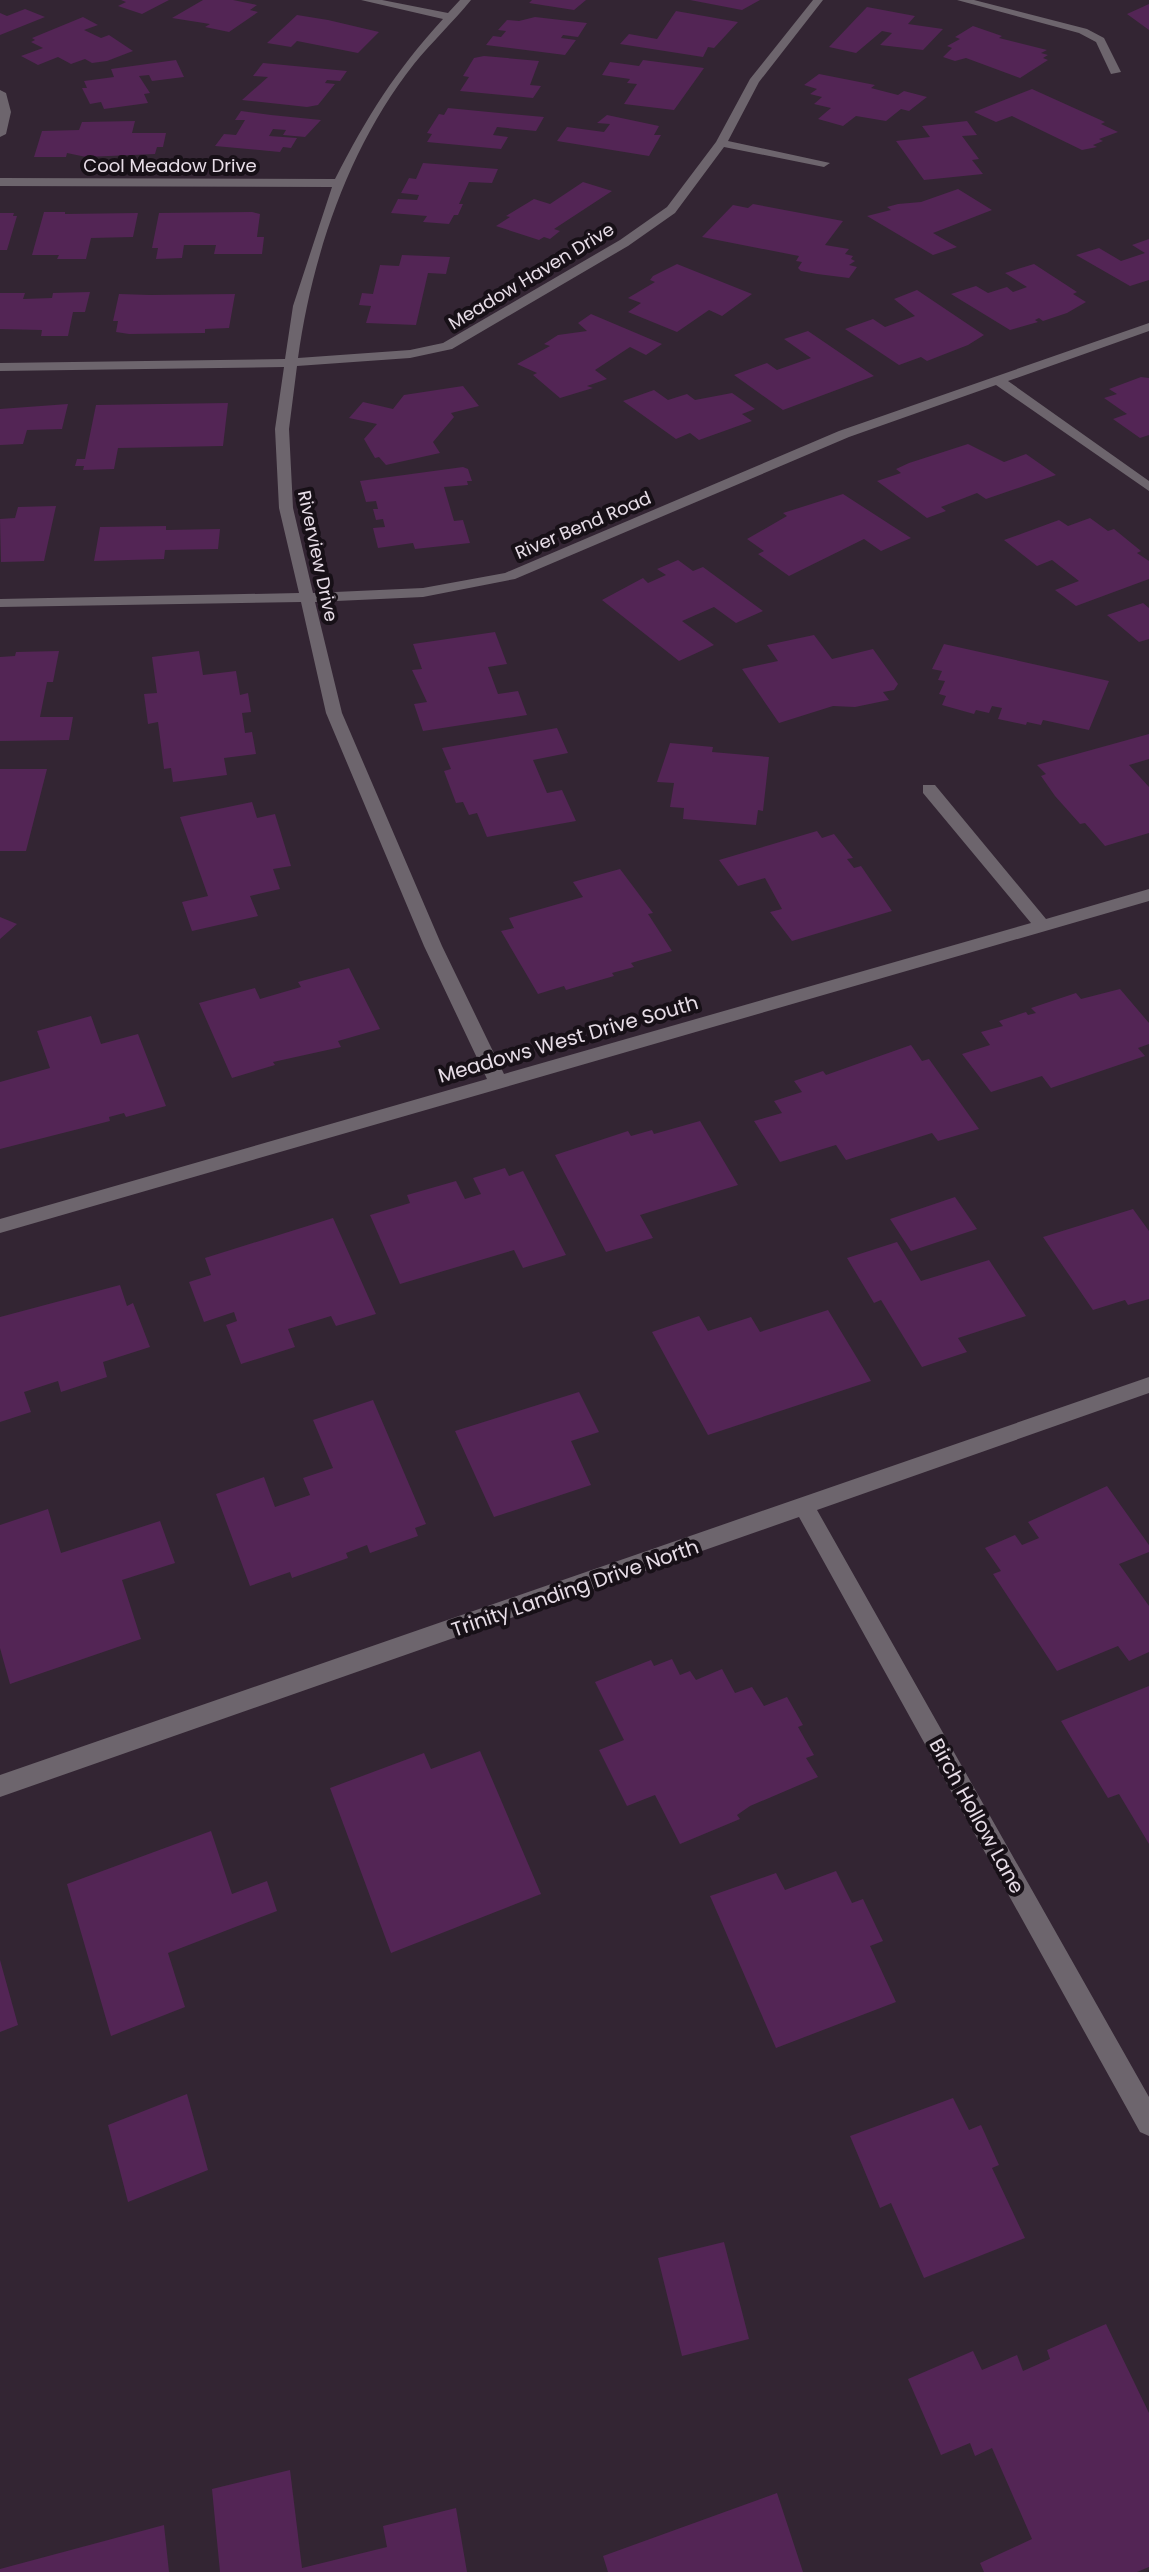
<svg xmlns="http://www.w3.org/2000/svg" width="1149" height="2572" font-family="Poppins,sans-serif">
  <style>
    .building { fill: #532555 }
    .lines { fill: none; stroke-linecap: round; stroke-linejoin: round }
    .minor { fill: #6d656d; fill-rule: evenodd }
    .labels { text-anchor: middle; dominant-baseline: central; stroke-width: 8; stroke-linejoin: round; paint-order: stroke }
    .far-street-label { font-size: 18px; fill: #e7dde7; stroke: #171017 }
    .street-label { font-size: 20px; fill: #e7dde7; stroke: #171017 }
  </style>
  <rect width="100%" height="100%" fill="#332533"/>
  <path class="building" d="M169 0 142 14 118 6 126 2 121 0Z
    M203 0H233L257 5 250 10 258 12 229 32 205 27 210 24 172 18Z
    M532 0H586L574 10 529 3Z
    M690 0H760L742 10Z
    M1149 4V30L1127 14Z
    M867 7 915 16 908 24 943 29 923 50 880 45 892 33 882 31 856 53 829 47Z
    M25 9 45 17 0 35V13L7 16Z
    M676 11 738 22 714 48 708 47 703 57 620 44 629 34 657 39Z
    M297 15 328 20 379 32 358 53 297 41 291 47 267 43Z
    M83 17 98 25 84 30 101 38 109 35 133 51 107 61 92 63 85 59 71 64 58 57 38 65 21 56 43 48 31 42 35 40 32 38Z
    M535 17 587 23 578 37 563 35 561 38 576 40 565 55 486 45 493 36 501 37 506 31 498 30 507 20 519 21Z
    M973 26 1002 36 999 38 1047 50 1041 53 1048 55 1043 58 1048 60 1020 78 966 58 955 61 943 57 952 48 947 46 960 39 955 37Z
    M484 56 539 61 530 85 541 86 533 98 460 91 469 77 463 76 474 58Z
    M176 60 184 77 152 81 149 75 139 76 150 93 144 94 148 103 104 109 101 102 90 104 82 88H87L84 81 114 77 111 69Z
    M643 60 704 68 674 110 624 104 637 84 627 83 630 79 602 75 610 62 639 66Z
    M263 63 347 71 340 81 327 80 325 83 335 84 318 105 307 107 242 100 268 77 253 76Z
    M819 74 875 85 871 88 898 95 904 91 927 97 909 111 901 109 886 121 856 116 843 126 818 119 831 108 814 104 822 97 810 94 817 89 804 85Z
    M1032 89 1105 122 1101 124 1118 132 1099 139 1103 141 1093 145 1097 147 1082 150 1012 116 996 122 974 112Z
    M448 108 489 112 544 117 536 131 497 127 493 135 508 137 501 149 427 142 432 134 427 133 439 114 444 115Z
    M241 111 271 115 321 120 305 137 283 135 286 130 273 129 269 136 297 138 291 148 283 147 280 152 215 146 224 134 236 135 245 120H235Z
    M607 115 659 126 654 135H661L649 156 557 141 567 127 604 132 610 124 597 123Z
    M135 121 132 133H166L163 147H157L155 154 86 157 67 153 66 157H34L42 131 79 130 82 122Z
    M967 121 977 135 962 136 979 159 972 160 983 174 924 180 896 141 930 137 922 126Z
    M423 163 498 169 492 183 469 182 459 204H463L458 215H454L449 224 423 222 427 216 391 213 398 199 417 200 419 195 401 193 409 178 416 179Z
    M583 182 612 191 554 229 560 231 550 239 544 237 539 240 496 226 510 217 506 216 534 199 550 204Z
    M958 189 992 210 933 233 957 247 933 255 867 216 891 210 887 207 898 204 921 202Z
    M753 204 843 221 825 245 849 249 845 254 853 256 851 259 855 261 849 265 857 267 849 278 817 274 801 271 798 268 802 262 796 261 799 256 702 237 733 205 748 208Z
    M44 212H65V214L138 213 133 237 91 238 86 259H57L59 255H32Z
    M252 212 260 214 257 237H264L262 254H214L216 245H184L182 258 156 259 158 248H152L159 213Z
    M0 213H14L13 216H17L7 250H0Z
    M1149 239V280L1130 286 1076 255 1099 248 1121 261 1145 253 1132 245Z
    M402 255 450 257 446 274 428 273 416 325 366 323 371 306 359 305 362 293 373 294 380 265 399 266Z
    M677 264 752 294 722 316 709 310 677 332 628 312 641 303 628 298 655 282 650 280 653 276Z
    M1034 264 1077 292 1073 294 1086 302 1067 313 1043 321 1039 318 1035 320 1038 322 1010 330 951 294 976 286 988 293 1007 287 1013 292 1027 287 1005 273Z
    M917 290 984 335 968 345 927 361 921 357 899 365 845 329 873 319 885 327 915 316 894 299Z
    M90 292 85 312H73L68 336H41L42 330 0 329V293H25L23 299 52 298 53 293Z
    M119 294 150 295 235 294 229 328 205 329V333L129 334 116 332 118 321H113Z
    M591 314 662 344 646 355 630 347 595 370 607 379 587 386 593 388 560 398 533 375 537 373 517 364 550 346 544 344 558 335 587 331 578 323Z
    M808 331 874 376 783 410 734 375 767 363 777 370 811 358 784 339Z
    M1141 377 1149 378V435L1140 438 1113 419 1127 414 1104 398 1117 394 1109 389Z
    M463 386 479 406 451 413 454 417 433 442 440 453 386 465 379 457 375 458 364 439 377 424 349 418 363 402 393 409 404 395Z
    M654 390 668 400 687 394 695 400 732 393 755 409 742 414 752 421 699 440 690 433 676 439 623 401Z
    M228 403 223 446 118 448 114 469 83 470 84 466H75L77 459H85L96 405Z
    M68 404 62 429 27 430 23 444 0 445V409Z
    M968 444 1004 462 1026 454 1056 475 986 499 977 493 941 507 946 511 927 518 877 481 901 473 896 469 909 463Z
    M463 467 468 469 472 481H467L468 485 444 487 454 521 463 520 470 543 415 549 413 543 378 548 373 528 385 527 383 519 376 520 373 509H378L376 501 366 502 360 481Z
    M843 494 911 538 881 551 864 539 789 576 758 554 764 551 747 539 787 516 783 513Z
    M56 506 44 561 1 562 0 519 15 518 18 507Z
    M1090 518 1108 531 1114 529 1141 551 1137 553 1149 561V579L1076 606 1055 590 1079 581 1052 560 1037 566 1004 540 1059 520 1068 526Z
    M166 526V530L220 529 218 549 165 550 164 559 94 561 100 527Z
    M678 560 693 571 703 567 763 611 736 623 714 607 682 621 714 645 679 661 602 600 643 578 648 583 666 575 657 569Z
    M1143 603 1149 608V639L1139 642 1107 615Z
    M495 632 507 664 488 667 498 694 518 691 527 715 423 731 414 704 427 702 412 670 422 669 413 644Z
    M814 635 832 659 873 649 898 684 894 690 883 692 889 700 855 707 833 706 779 723 742 669 778 661 767 645Z
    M944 644 1109 681 1089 730 1043 720 1041 725 1027 722 1026 725 998 719 1002 708 992 706 989 713 976 710 974 714 942 705 946 696 939 694 945 681 938 680 942 671 932 669Z
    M59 651 53 682H47L40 717H73L69 740 0 741V657L15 656 16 652Z
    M199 651 203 675 236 671 240 695 248 693 251 712 242 713 245 733 252 732 256 754 224 758 227 775 173 782 171 768 164 769 158 722 148 724 144 694 157 693 152 657Z
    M557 728 568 753 533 760 547 793 562 790 576 821 487 837 477 813 469 815 463 802 456 803 444 771 451 769 442 748Z
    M1149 734V759L1129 765 1149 787V833L1105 846 1085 823 1080 824 1055 796 1041 776 1046 774 1037 765Z
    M670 743 713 747 712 752 769 757 763 811 758 810 756 825 683 819 684 808 670 807 674 783 657 782Z
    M0 769H47L26 851H0Z
    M252 802 257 818 275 814 291 866 273 869 280 889 250 896 258 916 192 931 182 902 208 896 180 817Z
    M817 831 822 838 834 834 853 858 847 859 854 868 861 866 892 911 792 941 770 912 782 909 765 878 738 886 719 860Z
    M620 869 653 913 648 914 672 951 631 963 634 967 612 973 614 976 566 990 564 986 538 994 501 931 514 928 509 918 583 897 573 882Z
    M0 917 17 924 0 939Z
    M349 968 380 1029 338 1041 341 1047 273 1062 275 1065 232 1078 199 1003 255 988 260 999 301 987 298 982Z
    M1120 989 1149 1023V1044L1138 1048 1145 1056 1051 1088 1042 1076 991 1092 962 1054 990 1045 981 1032 1003 1026 999 1021 1026 1012 1028 1015 1036 1013 1031 1008 1076 993 1081 999Z
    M91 1016 101 1044 138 1034 166 1106 126 1117 124 1113 109 1117 110 1121 0 1149V1082L50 1068 37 1031Z
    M911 1045 922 1061 929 1059 979 1129 938 1141 932 1133 846 1160 836 1145 780 1162 754 1121 782 1113 774 1101 802 1092 794 1081 823 1071 826 1075Z
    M700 1121 738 1185 640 1215 653 1238 606 1252 555 1155 628 1131 631 1136 652 1130 654 1134Z
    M505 1168 509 1176 523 1171 566 1255 523 1268 514 1250 400 1284 370 1215 410 1203 407 1195 456 1181 465 1199 481 1194 473 1178Z
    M955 1197 977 1229 911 1251 890 1219Z
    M1133 1209 1149 1231V1299L1128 1305 1125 1300 1093 1310 1043 1237Z
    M333 1218 376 1314 336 1326 331 1316 288 1329 295 1347 241 1364 226 1325 237 1321 234 1312 204 1322 189 1282 211 1275 205 1258Z
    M897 1242 921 1281 989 1260 1026 1316 958 1338 967 1352 922 1367 881 1300 874 1303 847 1258Z
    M120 1285 127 1306 133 1303 150 1347 103 1362 107 1377 61 1392 58 1381 24 1392 31 1412 0 1422V1317Z
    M828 1310 871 1381 708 1435 652 1332 699 1316 708 1331 751 1317 760 1332Z
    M579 1392 599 1432 571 1441 591 1485 494 1517 455 1431Z
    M373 1400 426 1524 415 1528 418 1536 370 1553 367 1545 346 1553 348 1558 292 1578 290 1572 250 1586 216 1494 264 1477 275 1507 310 1495 303 1478 333 1468 313 1420Z
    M1107 1486 1149 1545V1552L1119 1564 1149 1606V1652L1129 1661 1118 1646 1057 1671 993 1574 1001 1571 985 1548 1015 1535 1022 1545 1039 1538 1028 1522Z
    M48 1509 61 1553 160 1521 175 1563 122 1580 141 1639 10 1684 0 1648V1525Z
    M672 1659 680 1675 690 1671 696 1680 722 1669 735 1693 752 1687 764 1706 787 1697 803 1725 798 1727 814 1755 806 1758 818 1777 750 1806 737 1815 740 1819 680 1844 655 1795 627 1806 599 1750 624 1740 595 1682 651 1660 654 1666Z
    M1149 1686V1844L1119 1794 1108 1798 1061 1721Z
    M480 1751 541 1894 391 1953 330 1788 424 1753 431 1769Z
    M211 1831 232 1894 267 1881 277 1911 168 1953 185 2007 111 2036 67 1884Z
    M836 1871 852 1903 863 1899 883 1941 870 1946 896 2002 776 2048 710 1896 776 1873 785 1890Z
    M0 1960 18 2025 0 2032Z
    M187 2094 208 2170 128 2202 108 2125Z
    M953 2098 969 2130 981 2125 999 2165 992 2168 1025 2238 924 2278 891 2203 880 2208 850 2136Z
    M724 2242 749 2339 682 2356 658 2258Z
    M1106 2324 1149 2413V2567L1137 2572H984L980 2563 1032 2539 992 2448 975 2456 970 2443 941 2455 908 2379 973 2351 982 2370 1017 2355 1023 2371 1050 2359 1047 2350Z
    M290 2470 302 2568 387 2547 383 2526 456 2508 467 2572H220L212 2489Z
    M777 2493 803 2572H608L603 2556Z
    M164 2525 169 2572H0V2569Z"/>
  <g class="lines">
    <path class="minor" d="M361 0H382L448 13 460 0H471C453 22 432 42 414 64 349 146 312 256 298 358L410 350 443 343 620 240 667 207 716 142 750 79 813 0H823L759 82 728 141 830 163 824 167 724 147 675 213 628 246 452 349 410 358 297 366 289 429 293 508 313 593 423 588 505 573 839 431 1149 323V331L1008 381 1149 481V491L996 385 849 437 515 579 423 597 315 602 342 713 442 946 504 1074 1031 923 923 793V785H935L1046 919 1149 889V901L0 1233V1219L487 1079 424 946 326 713 301 602 0 607V599L299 593 279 508 275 429 284 367 0 371V363L285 359 293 306 332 187 0 186V178L335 179C368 115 394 73 443 19Z
      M957 0H974L1087 29 1104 38 1121 72 1111 74 1096 42 1079 33Z
      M0 90 6 93 11 112 6 134 0 137Z
      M1149 1377V1393L817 1510 1149 2097V2136L1140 2132 799 1517 0 1797V1775Z"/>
  </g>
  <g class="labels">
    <g class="far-street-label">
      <text x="170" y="165">Cool Meadow Drive</text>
      <text transform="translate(531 276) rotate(-31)">Meadow Haven Drive</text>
      <text transform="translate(583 525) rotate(-23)">River Bend Road</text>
      <text transform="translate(318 556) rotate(78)">Riverview Drive</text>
    </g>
    <g class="street-label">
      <text transform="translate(568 1039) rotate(-16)">Meadows West Drive South</text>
      <text transform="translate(575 1588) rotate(-19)">Trinity Landing Drive North</text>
      <text transform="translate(977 1816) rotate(61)">Birch Hollow Lane</text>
    </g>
  </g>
</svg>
